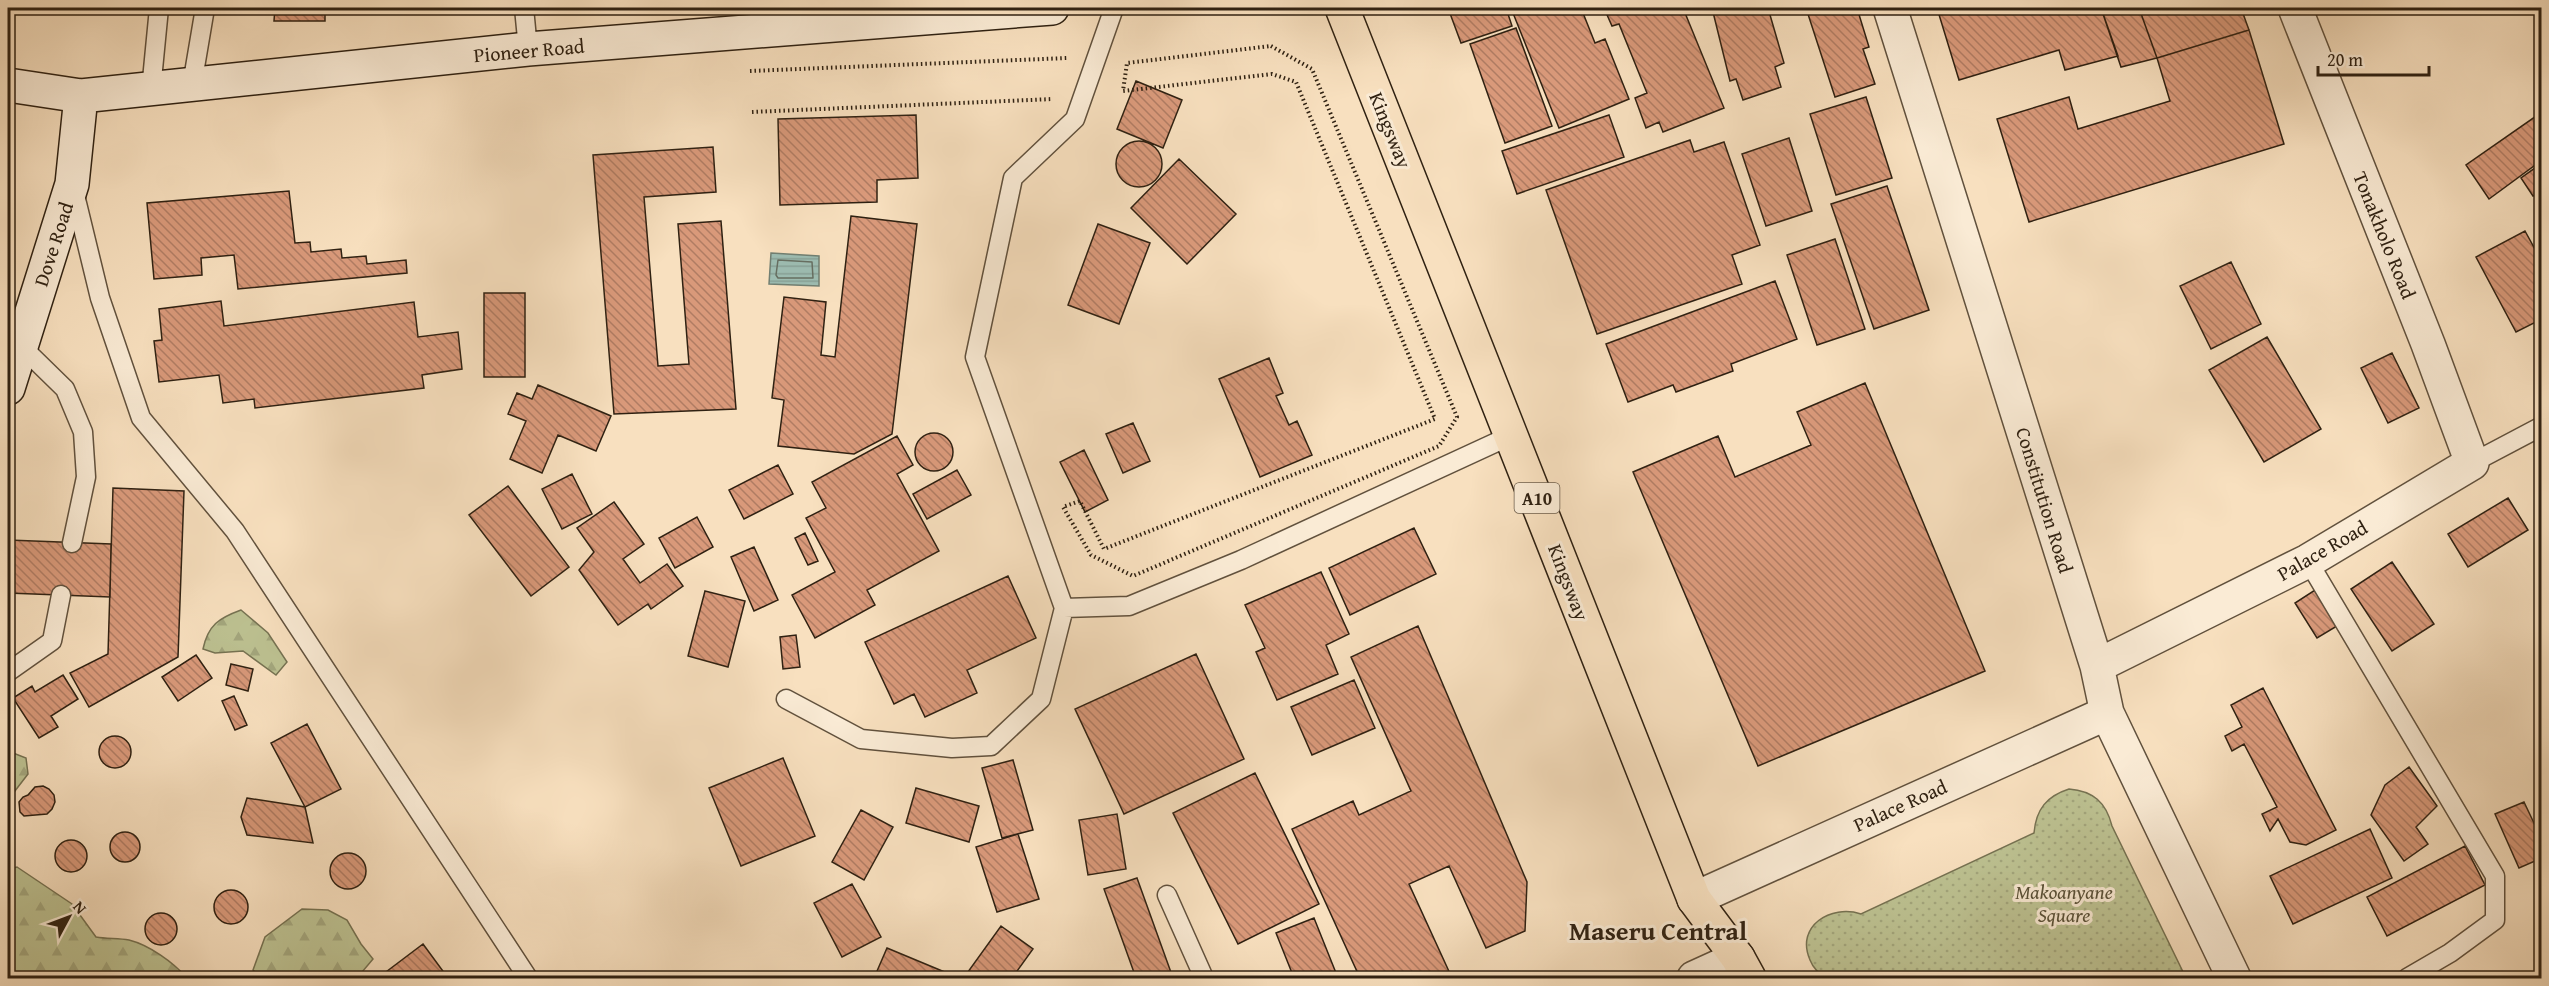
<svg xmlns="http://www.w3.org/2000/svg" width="2549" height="986" font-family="'Gentium Book Plus',serif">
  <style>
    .forest { fill: url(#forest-firs); stroke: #767252; stroke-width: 1.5 }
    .park { fill: url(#park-dots); stroke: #767252; stroke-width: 1.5 }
    .water { fill: url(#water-rules); stroke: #717f72; stroke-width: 1.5 }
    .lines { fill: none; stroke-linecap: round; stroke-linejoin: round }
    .shore { stroke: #666f62; stroke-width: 1.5 }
    .building { fill: url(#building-back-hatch); stroke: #2f2112; stroke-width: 1.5 }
    .service-casing { stroke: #61513d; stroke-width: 21 }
    .minor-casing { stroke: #61513d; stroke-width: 36 }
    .secondary-casing { stroke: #2f2112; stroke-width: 36 }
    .primary-casing { stroke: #2f2112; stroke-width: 36 }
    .path { stroke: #2f2112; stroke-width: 4; stroke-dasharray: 1.5 3; stroke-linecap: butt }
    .service { stroke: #faebd5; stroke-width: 18 }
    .minor { stroke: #faebd5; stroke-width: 33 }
    .secondary { stroke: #faebd5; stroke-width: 33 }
    .primary { stroke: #f8e0bf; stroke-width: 33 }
    .labels { text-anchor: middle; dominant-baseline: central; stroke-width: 6; stroke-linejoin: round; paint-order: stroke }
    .shield { fill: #faebd5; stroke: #6c5e4c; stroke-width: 1.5 }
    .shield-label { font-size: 18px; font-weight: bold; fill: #2f2112 }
    .street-label { font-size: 20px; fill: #2f2112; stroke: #faebd5 }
    .park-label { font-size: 20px; font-style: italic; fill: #5a5138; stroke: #faebd5 }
    .district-label { font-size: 26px; font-weight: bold; fill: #2f2112; stroke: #faebd5 }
  </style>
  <defs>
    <pattern id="forest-firs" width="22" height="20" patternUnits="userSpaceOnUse" patternTransform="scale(1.5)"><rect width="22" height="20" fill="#bdc292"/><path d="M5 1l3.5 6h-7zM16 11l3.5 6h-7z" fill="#a3a67d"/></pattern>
    <pattern id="park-dots" width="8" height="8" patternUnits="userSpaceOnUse" patternTransform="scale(1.5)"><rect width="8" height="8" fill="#bdc292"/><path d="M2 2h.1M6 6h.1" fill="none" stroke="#a3a67d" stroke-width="1.8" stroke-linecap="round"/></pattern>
    <pattern id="water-rules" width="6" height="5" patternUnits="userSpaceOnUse" patternTransform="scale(1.5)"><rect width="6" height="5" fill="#9dbdb2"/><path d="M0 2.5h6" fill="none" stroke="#88a298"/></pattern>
    <pattern id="building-back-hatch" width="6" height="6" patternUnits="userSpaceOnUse" patternTransform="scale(1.5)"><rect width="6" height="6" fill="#d9997a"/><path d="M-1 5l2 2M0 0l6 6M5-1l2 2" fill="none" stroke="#b07c63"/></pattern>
  </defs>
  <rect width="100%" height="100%" fill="#f8e0bf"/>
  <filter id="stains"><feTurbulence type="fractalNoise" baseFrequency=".00333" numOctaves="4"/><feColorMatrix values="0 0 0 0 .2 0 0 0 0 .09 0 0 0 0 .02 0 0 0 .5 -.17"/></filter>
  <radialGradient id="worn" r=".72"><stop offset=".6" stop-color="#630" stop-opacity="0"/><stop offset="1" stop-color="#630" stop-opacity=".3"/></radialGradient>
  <path class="forest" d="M241 610 268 633 287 662 276 675 243 651 215 653 203 649C208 625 219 618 241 610Z
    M8 751 26 758 28 774 8 800Z
    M17 867 72 904 96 937C107 939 118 938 129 940 149 945 173 962 187 978H8V869Z
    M302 909 328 910 347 920 361 944 373 959 357 978H261L253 970 265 937Z"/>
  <path class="park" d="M2069 789C2093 791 2106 802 2112 826L2186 978H1825C1819 973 1813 968 1810 960 1795 926 1831 904 1861 914L2034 833C2036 809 2047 796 2069 789Z"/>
  <path class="water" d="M771 253 819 256V286L769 284Z"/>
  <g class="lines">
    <path class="shore" d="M778 260 812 262 813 278H778L776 275Z"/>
  </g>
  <path class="building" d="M275 8H325V21H274Z
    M1448 8H1506L1512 26 1461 43Z
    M1511 8H1581L1595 43 1605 39 1629 99 1559 128Z
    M1604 8H1683L1724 108 1663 132 1659 122 1646 128 1635 98 1647 93 1619 24 1612 26Z
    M1712 8H1768L1784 63 1775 67 1781 87 1743 100 1736 79 1730 81Z
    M1806 8H1857L1869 47 1863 49 1875 84 1835 97Z
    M1937 8H2101L2118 56 2065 70 2059 50 1959 80Z
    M2101 8H2139L2157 58 2121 67Z
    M2139 8H2241L2249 30 2157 58Z
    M1516 28 1552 126 1505 143 1470 44Z
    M2249 30 2284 144 2029 222 1997 119 2069 97 2078 129 2170 101 2157 58Z
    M1136 81 1182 100 1163 148 1117 129Z
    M1866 97 1892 178 1836 195 1810 114Z
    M2542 112V160L2489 199 2466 165Z
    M916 115 918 178 877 180V202L780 205 778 119Z
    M1609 115 1624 157 1517 194 1502 151Z
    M1789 138 1812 211 1766 226 1742 154Z
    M1690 140 1694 152 1724 142 1760 245 1732 255 1742 284 1597 334 1546 190Z
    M1116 164a23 23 0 1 1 46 0a23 23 0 1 1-46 0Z
    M713 147 716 192 644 197 658 366 689 364 678 224 721 221 736 409 614 414 593 155Z
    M1179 159 1236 214 1187 264 1131 208Z
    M2542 163V193L2533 196 2521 178Z
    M1887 186 1929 310 1874 329 1831 204Z
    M289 191 295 243 310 242 311 252 341 249 342 258 366 256 367 264 406 260 407 273 238 289 234 255 201 258 202 275 154 279 147 203Z
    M851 216 917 224 892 434 854 454 778 446 784 400 772 398 784 297 826 302 821 355 835 357Z
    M1098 224 1150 243 1119 324 1068 305Z
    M2525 231 2542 262V319L2516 332 2476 257Z
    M1835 239 1865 329 1817 345 1787 255Z
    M2231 262 2261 324 2211 349 2180 286Z
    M1775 281 1797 339 1731 364 1733 371 1676 392 1673 385 1628 402 1606 344Z
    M484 293H525V377H484Z
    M221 301 224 326 414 302 418 337 458 332 462 369 422 375 424 388 255 408 254 399 223 403 219 375 159 382 154 341 162 340 159 309Z
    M2267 337 2321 429 2264 462 2209 370Z
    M2392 353 2419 408 2388 423 2361 368Z
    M1269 358 1283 393 1276 396 1289 425 1297 421 1312 455 1260 477 1219 379Z
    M1865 383 1985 671 1758 766 1633 472 1718 436 1735 477 1811 445 1797 412Z
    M538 385 611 416 596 451 558 435 542 473 510 459 526 421 508 414 517 393 532 399Z
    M1133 423 1150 461 1123 473 1106 434Z
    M915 452a19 19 0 1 1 38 0a19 19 0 1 1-38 0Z
    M897 436 913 465 897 474 939 551 867 590 875 605 815 638 792 595 835 572 806 518 826 508 812 482Z
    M1084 450 1108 500 1085 512 1060 462Z
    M778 465 793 494 744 519 729 490Z
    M957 470 971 495 927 519 913 494Z
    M572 474 592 514 562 529 542 489Z
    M508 486 569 567 531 596 469 515Z
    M113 488 184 491 178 657 89 707 70 673 108 654Z
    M2508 498 2528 530 2468 567 2448 534Z
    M614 502 644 544 623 559 640 583 667 564 683 586 651 609 648 604 618 625 579 570 594 552 577 528Z
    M697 517 713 547 675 568 659 538Z
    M1414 528 1436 574 1350 615 1329 568Z
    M805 533 818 561 808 565 795 538Z
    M8 540 111 544 110 597 8 593Z
    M754 547 778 600 754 611 731 557Z
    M2392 562 2434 624 2392 651 2351 589Z
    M1321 572 1349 634 1326 645 1338 674 1277 700 1256 652 1265 648 1245 605Z
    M1008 576 1036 638 967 670 977 693 925 717 914 694 894 704 865 642Z
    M2315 590 2337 626 2317 638 2295 603Z
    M705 591 745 601 728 667 688 656Z
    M1418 626 1527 882 1525 931 1486 948 1449 866 1409 884 1452 978H1360L1292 829 1353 801 1359 815 1411 791 1351 657Z
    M796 635 800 667 783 669 780 637Z
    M1196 654 1244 759 1124 814 1075 709Z
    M196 655 212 678 178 701 162 677Z
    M231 664 253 669 248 691 226 685Z
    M63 675 78 699 51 716 58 727 39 738 13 698 32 686 35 692Z
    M1354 680 1375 728 1312 755 1291 707Z
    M2263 688 2336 830 2306 845 2290 842 2278 819 2270 831 2262 814 2277 807 2244 744 2232 751 2225 736 2242 727 2231 705Z
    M234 696 247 725 235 730 222 701Z
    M307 724 341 789 305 807 271 743Z
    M99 752a16 16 0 1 1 32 0a16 16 0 1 1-32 0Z
    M783 758 815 836 741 866 709 788Z
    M1013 760 1033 830 1002 838 982 768Z
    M2409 767 2437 806 2416 827 2428 844 2404 861 2371 815 2385 785Z
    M1255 773 1319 904 1238 944 1173 813Z
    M43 786 49 789 54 795 55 802 52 809 47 814 24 816 20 812 19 802 23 797 28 795 35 787Z
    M916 788 979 806 969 842 906 823Z
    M247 798 305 807 313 843 247 835 241 817Z
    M2524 802 2542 840V858L2519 868 2495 814Z
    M861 810 893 827 864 880 832 862Z
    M1117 814 1126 869 1088 875 1079 820Z
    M2370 829 2392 878 2293 924 2270 876Z
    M110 847a15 15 0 1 1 30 0a15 15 0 1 1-30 0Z
    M1018 834 1039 899 997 912 976 847Z
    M55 856a16 16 0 1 1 32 0a16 16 0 1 1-32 0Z
    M2465 846 2485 885 2387 936 2367 897Z
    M330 871a18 18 0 1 1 36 0a18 18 0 1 1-36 0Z
    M1137 878 1173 978H1136L1104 889Z
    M852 884 881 937 842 957 814 903Z
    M214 907a17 17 0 1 1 34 0a17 17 0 1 1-34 0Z
    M145 929a16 16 0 1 1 32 0a16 16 0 1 1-32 0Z
    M1314 918 1338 978H1294L1276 933Z
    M1001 926 1033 949 1012 978H968L965 976Z
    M423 944 448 978H378Z
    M887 948 947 973 945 978H874Z"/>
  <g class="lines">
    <g class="service-casing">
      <path id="service" d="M524 8 528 49
        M192 85 205 8
        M151 90 159 8
        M74 191 100 298 141 418 235 531 528 978
        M21 346 65 389 83 432 86 477 72 543
        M2472 463 2542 426
        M2308 561 2495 876V920L2450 953 2407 978
        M1064 608 1129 606 1241 560 1512 435
        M8 672 52 641 61 595
        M786 699 861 739 952 748 991 746 1041 699 1064 608 975 357 1013 178 1075 119 1114 8
        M1167 895 1204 978"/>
    </g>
    <g class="minor-casing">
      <path id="minor" d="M1890 8 2097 666 2107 713 2234 978
        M2097 666 2308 561 2472 463 2428 344 2295 8
        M1694 899 2107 713
        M1694 978 1738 958"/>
    </g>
    <g class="secondary-casing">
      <path id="secondary" d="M8 85 81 96 528 49 1052 8
        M8 388 72 184 81 96"/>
    </g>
    <g class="primary-casing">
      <path id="primary" d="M1342 8 1694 899 1738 958 1749 978"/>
    </g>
    <path class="path" d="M1271 46 1312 69 1457 417 1439 446 1133 576 1091 555 1063 507 1080 501 1104 549 1435 419 1296 82 1272 74 1123 91 1127 63Z
      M750 71 1067 58
      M752 112 1053 99"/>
    <use href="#service" class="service"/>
    <use href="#minor" class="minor"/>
    <use href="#secondary" class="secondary"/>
    <use href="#primary" class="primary"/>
  </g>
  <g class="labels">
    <rect class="shield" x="1514.5" y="483" width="45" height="30" rx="4.5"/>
    <g class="shield-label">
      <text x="1537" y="498">A10</text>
    </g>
    <g class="street-label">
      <text transform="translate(529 50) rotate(-5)">Pioneer Road</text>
      <text transform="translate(1391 130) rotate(68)">Kingsway</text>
      <text transform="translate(2385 235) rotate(68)">Tonakholo Road</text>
      <text transform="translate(53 244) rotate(-72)">Dove Road</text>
      <text transform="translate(2045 500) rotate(73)">Constitution Road</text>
      <text transform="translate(2322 550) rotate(-30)">Palace Road</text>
      <text transform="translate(1569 582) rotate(69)">Kingsway</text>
      <text transform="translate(1900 805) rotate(-24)">Palace Road</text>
    </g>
    <g class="park-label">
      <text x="2064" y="891">Makoanyane<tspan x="2064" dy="23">Square</tspan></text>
    </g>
    <g class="district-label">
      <text x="1658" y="930">Maseru Central</text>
    </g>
  </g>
  <rect width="2549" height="986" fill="none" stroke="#f8e0bf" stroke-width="30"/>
  <rect x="9" y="9" width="2531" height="968" fill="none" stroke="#2f2112" stroke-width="3"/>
  <rect x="15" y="15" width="2519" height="956" fill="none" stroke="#2f2112" stroke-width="1.5"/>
  <g transform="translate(69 917) rotate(49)" stroke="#faebd5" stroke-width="4.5" paint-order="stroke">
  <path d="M0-4.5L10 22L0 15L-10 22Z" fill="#2f2112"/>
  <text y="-9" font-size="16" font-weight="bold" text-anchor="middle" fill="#2f2112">N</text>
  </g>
  <path d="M2318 66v9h111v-9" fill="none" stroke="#2f2112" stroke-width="3"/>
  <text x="2327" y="66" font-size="18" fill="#2f2112" stroke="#faebd5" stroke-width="4.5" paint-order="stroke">20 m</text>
  <rect width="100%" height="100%" filter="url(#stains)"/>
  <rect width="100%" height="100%" fill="url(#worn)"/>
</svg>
